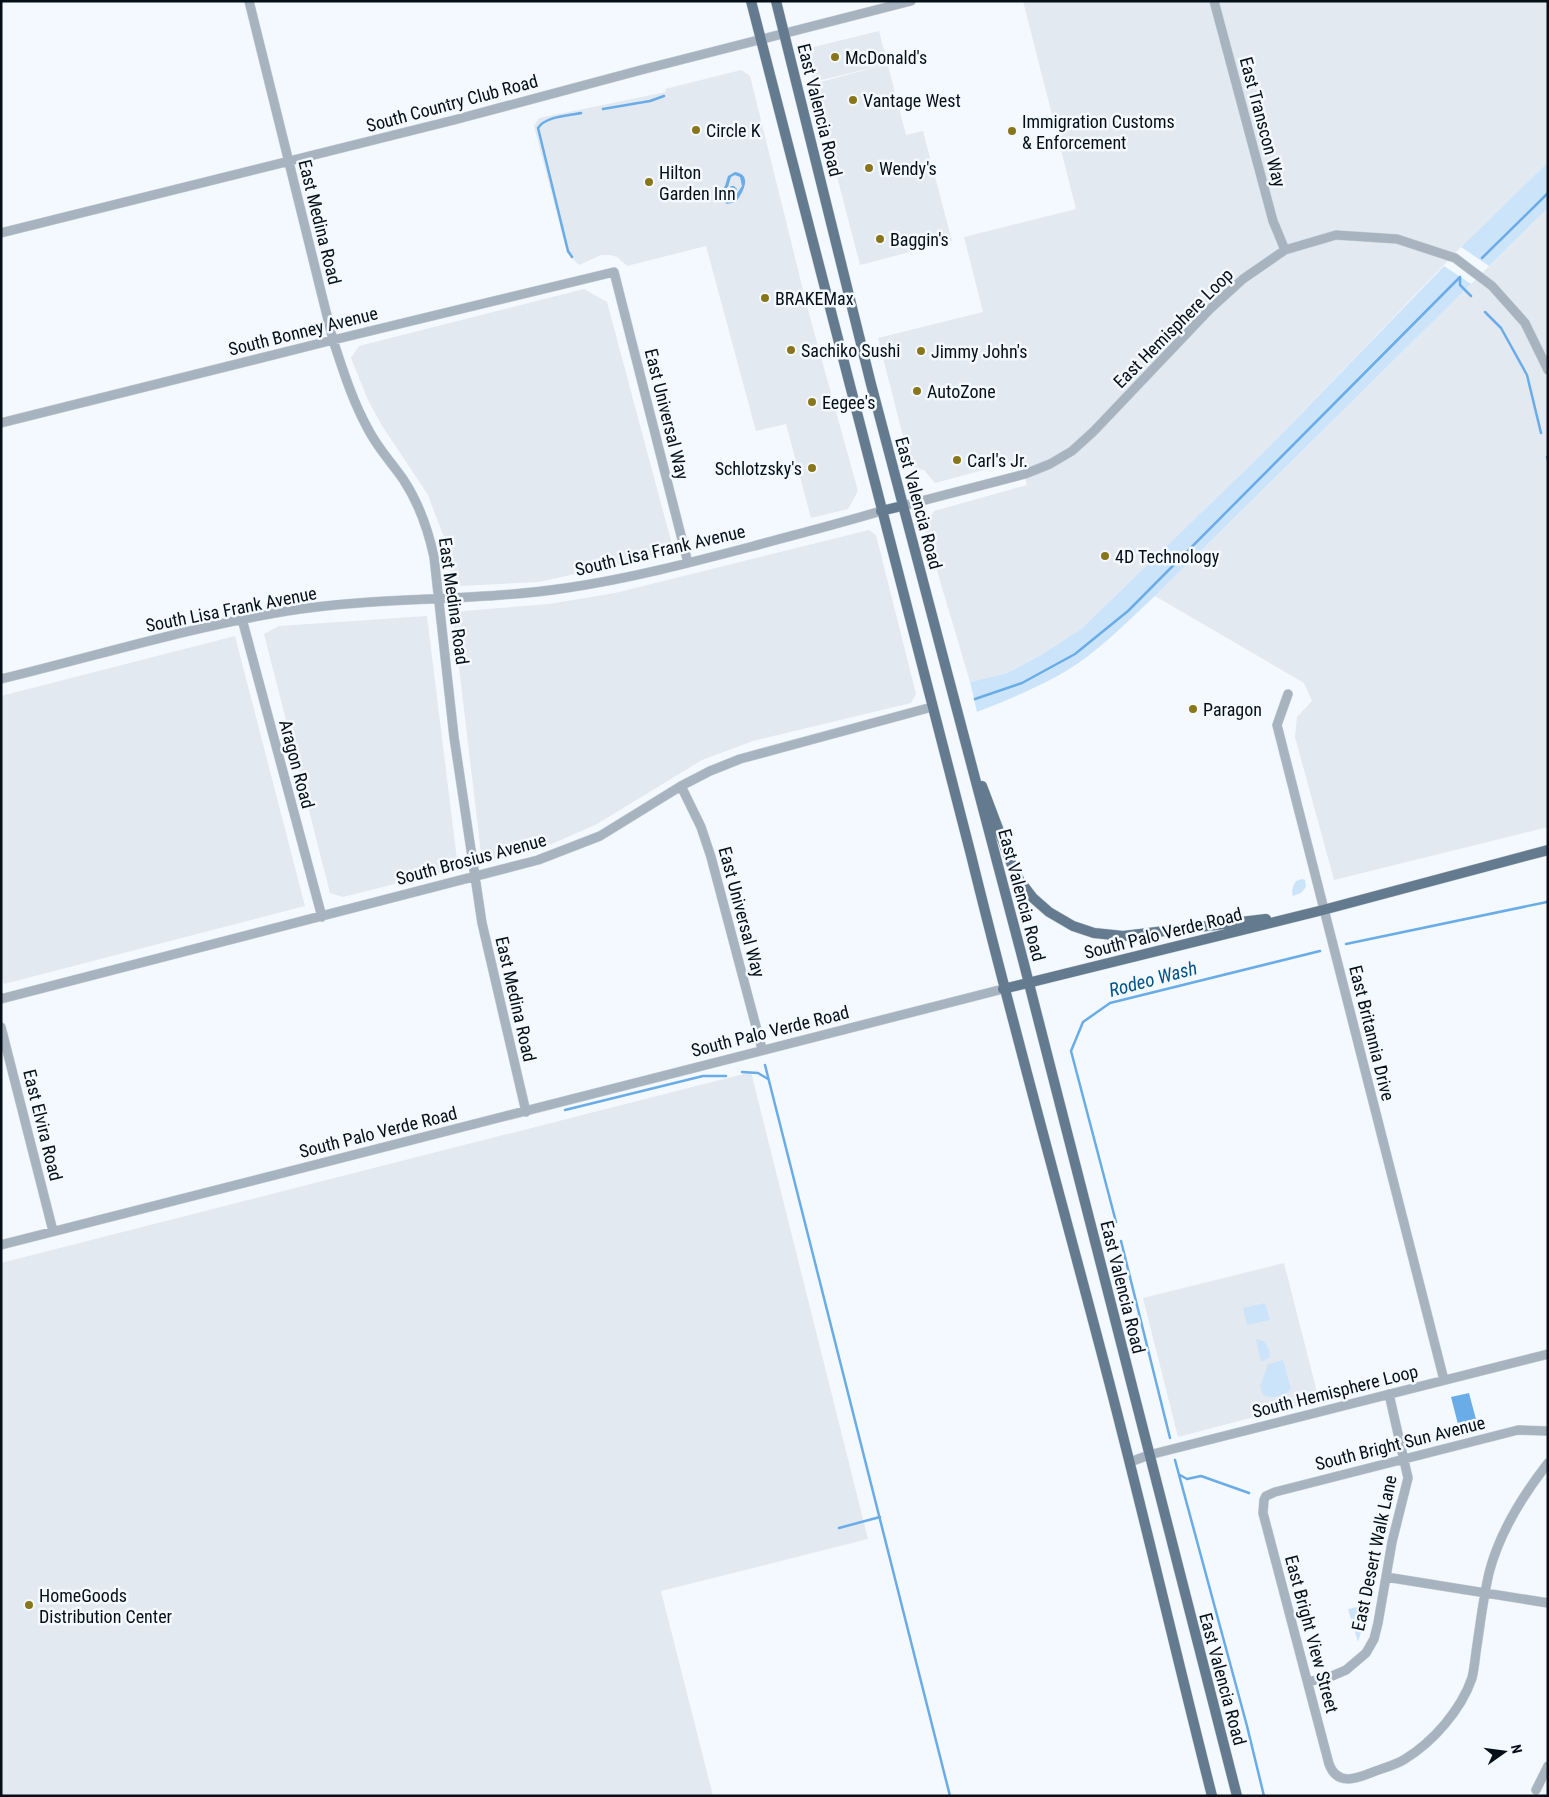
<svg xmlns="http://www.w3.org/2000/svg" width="1549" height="1797" font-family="'Roboto Condensed',sans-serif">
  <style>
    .built { fill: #e2e9f0 }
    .green { fill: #cce4fa }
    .water { fill: #6aace7; fill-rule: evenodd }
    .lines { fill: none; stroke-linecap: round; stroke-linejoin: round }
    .stream { stroke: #6aace7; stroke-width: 2.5 }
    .minor-casing { stroke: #cdd4d9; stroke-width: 10 }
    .major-casing { stroke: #cdd4d9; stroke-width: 11 }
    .minor { stroke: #a7b4c0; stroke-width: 9 }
    .major { stroke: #647b8f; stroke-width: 10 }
    .poi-dot { fill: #89761a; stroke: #f3f9fe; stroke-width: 2 }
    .labels { text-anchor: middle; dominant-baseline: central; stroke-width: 5; stroke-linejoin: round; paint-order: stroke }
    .poi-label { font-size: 18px; fill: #050f18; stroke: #f3f9fe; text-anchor: start }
    .street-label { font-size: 18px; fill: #050f18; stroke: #f3f9fe }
    .water-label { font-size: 19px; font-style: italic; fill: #015389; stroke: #f3f9fe }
  </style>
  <rect width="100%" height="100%" fill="#f3f9fe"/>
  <path class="built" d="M1023 1H1548V162L1461 247 1270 446 1081 629 1041 655 1007 673 970 682 924 527 934 511 1027 485 1021 460 935 483 924 470 911 468 878 338 983 312 964 237 1076 209Z
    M879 31 906 135 923 131 952 241 860 265 813 84 884 65 813 82 807 59 814 47Z
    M741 70 750 76 808 310 858 491 848 509 811 518 786 424 756 431 706 246 627 266 617 257 610 255H601L579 265 567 253 534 126 539 118 666 92 665 89Z
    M1548 208V827L1334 880 1295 737 1297 717 1312 701 1304 683 1155 596Z
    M584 289 607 302 674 552 539 582 460 586 451 579 446 543 428 495 381 424 368 400 351 358 359 346Z
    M869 530 876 535 916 694 911 703 753 741 702 760 597 824 554 843 493 861 481 853 453 617 463 611 549 604 615 593Z
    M427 616 458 868 343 897 330 893 264 634 279 626Z
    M235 636 305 906 4 984 1 975V696Z
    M751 1072 868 1539 661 1591 713 1796H1V1263Z
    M1284 1263 1319 1400 1178 1437 1143 1298Z"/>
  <path class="green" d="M1548 162V208L1489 266 1461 247Z
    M1444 266 1471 284 1155 596C1130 619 1105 645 1077 664 1047 684 1010 699 977 712L970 682 1007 673 1041 655 1081 629 1270 446Z
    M1302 879 1305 880 1306 887 1301 893 1293 896C1291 890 1293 886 1296 881Z
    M1265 1303 1270 1320 1247 1325 1243 1308Z
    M1256 1339 1264 1341 1269 1349 1270 1357 1261 1362Z
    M1283 1360 1291 1389C1284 1397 1272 1399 1263 1395L1260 1387 1268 1364Z
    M1370 1604 1358 1642 1348 1609Z"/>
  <path class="water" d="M735 172C753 175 743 192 736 202L727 204 721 199 720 192 725 186 728 176ZM735 175 740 177 742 186 732 201 731 199 737 189 734 186H731L726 193 729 200 727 201 724 198 723 192 728 187 731 177Z
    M1469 1393 1478 1427 1460 1432 1451 1397Z"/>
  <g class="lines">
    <path class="stream" d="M603 109 650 101 664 96
      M572 257 568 251 538 128C546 116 568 116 581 113
      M1482 258 1548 193
      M1460 277V285L1471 296
      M1485 312 1501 328 1527 375 1541 433
      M1547 457 1548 460
      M975 699 1022 683 1075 654 1128 611 1460 277
      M1346 944 1547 902 1548 900
      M765 1065 950 1796
      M742 1072 758 1073 768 1079
      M565 1110 703 1076H726
      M1116 1222 1071 1051 1083 1022 1110 1003 1320 951
      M1121 1241 1170 1438
      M1175 1460 1247 1726 1264 1796
      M1180 1475 1187 1479 1201 1476 1249 1493
      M839 1528 880 1517"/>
    <g class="minor-casing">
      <path id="minor" d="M249 1 333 340C343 370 352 400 368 429 377 447 391 462 403 479 419 503 428 529 434 557L454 737 482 923 526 1112
        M1214 1 1273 221 1285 250
        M1 233 454 120 641 70 911 1
        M1 423 333 340 614 272 688 563
        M902 506 1025 474 1050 464 1072 451 1094 431 1210 309 1243 279 1285 250 1336 235 1397 239 1455 258 1492 286 1525 323 1548 370
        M242 619 322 917
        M1 679C96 656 190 627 287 611 379 596 473 602 566 588 628 579 689 563 750 547 794 535 838 524 881 511
        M1288 694 1277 725 1444 1380
        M681 786 701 827 711 857 762 1049
        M1 999 538 860 600 836 681 786 710 771 740 759 932 707
        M1 1027 53 1231
        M1 1245 1003 989
        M1130 1462 1149 1455 1548 1354
        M1264 1500 1263 1513 1329 1764C1337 1786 1356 1779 1373 1772 1383 1768 1396 1765 1405 1759 1433 1742 1461 1710 1472 1678 1474 1670 1475 1660 1476 1652 1480 1626 1483 1599 1489 1573 1499 1534 1523 1495 1548 1463
        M1264 1500 1266 1496 1275 1492 1518 1430 1548 1431
        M1386 1577 1548 1603
        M1308 1682 1332 1676 1346 1670 1366 1653 1374 1639 1378 1623 1392 1542 1408 1478 1389 1394
        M1536 1790 1548 1766"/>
    </g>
    <g class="major-casing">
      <path id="major" d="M751 1 971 855C1013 1027 1061 1198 1106 1370 1143 1511 1176 1654 1212 1796
        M776 1 871 384 1024 964 1237 1796
        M881 511 902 506
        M982 786 1013 868 1020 881 1033 898 1049 912 1073 926 1094 933 1123 936 1266 919
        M1003 989 1323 910 1548 850"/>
    </g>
    <use href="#minor" class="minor"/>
    <use href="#major" class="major"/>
  </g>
  <g class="poi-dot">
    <circle cx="835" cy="57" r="5"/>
    <circle cx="853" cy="100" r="5"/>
    <circle cx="696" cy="130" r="5"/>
    <circle cx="1012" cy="131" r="5"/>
    <circle cx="869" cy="168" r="5"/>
    <circle cx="649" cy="182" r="5"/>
    <circle cx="880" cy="239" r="5"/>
    <circle cx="765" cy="298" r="5"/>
    <circle cx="791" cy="350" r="5"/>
    <circle cx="921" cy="351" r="5"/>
    <circle cx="917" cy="391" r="5"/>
    <circle cx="812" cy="402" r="5"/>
    <circle cx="957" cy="460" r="5"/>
    <circle cx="812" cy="468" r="5"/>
    <circle cx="1105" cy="556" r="5"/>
    <circle cx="1193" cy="709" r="5"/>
    <circle cx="29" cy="1605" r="5"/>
  </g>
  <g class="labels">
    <g class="poi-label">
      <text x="845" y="57">McDonald's</text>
      <text x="863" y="100">Vantage West</text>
      <text x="1022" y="121">Immigration Customs<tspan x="1022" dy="21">&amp; Enforcement</tspan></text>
      <text x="706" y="130">Circle K</text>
      <text x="879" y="168">Wendy's</text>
      <text x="659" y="172">Hilton<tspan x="659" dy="21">Garden Inn</tspan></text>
      <text x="890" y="239">Baggin's</text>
      <text x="775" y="298">BRAKEMax</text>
      <text x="801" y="350">Sachiko Sushi</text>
      <text x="931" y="351">Jimmy John's</text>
      <text x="927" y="391">AutoZone</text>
      <text x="822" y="402">Eegee's</text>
      <text x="967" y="460">Carl's Jr.</text>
      <text x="802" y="468" text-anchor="end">Schlotzsky's</text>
      <text x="1115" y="556">4D Technology</text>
      <text x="1203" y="709">Paragon</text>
      <text x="39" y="1595">HomeGoods<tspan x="39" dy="21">Distribution Center</tspan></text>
    </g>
    <g class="street-label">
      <text transform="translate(452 103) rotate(-15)">South Country Club Road</text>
      <text transform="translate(820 110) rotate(76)">East Valencia Road</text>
      <text transform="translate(1263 122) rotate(75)">East Transcon Way</text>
      <text transform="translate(320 222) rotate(76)">East Medina Road</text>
      <text transform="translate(1173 328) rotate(-45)">East Hemisphere Loop</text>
      <text transform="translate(303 331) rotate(-14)">South Bonney Avenue</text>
      <text transform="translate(667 414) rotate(76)">East Universal Way</text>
      <text transform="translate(919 503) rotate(75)">East Valencia Road</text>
      <text transform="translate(660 550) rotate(-13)">South Lisa Frank Avenue</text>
      <text transform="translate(454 601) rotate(82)">East Medina Road</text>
      <text transform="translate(231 609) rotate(-11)">South Lisa Frank Avenue</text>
      <text transform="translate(297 764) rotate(75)">Aragon Road</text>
      <text transform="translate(471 859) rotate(-15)">South Brosius Avenue</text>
      <text transform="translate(1022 895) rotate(75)">East Valencia Road</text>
      <text transform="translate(742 912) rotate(75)">East Universal Way</text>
      <text transform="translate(1163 933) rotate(-14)">South Palo Verde Road</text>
      <text transform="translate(516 999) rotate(77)">East Medina Road</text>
      <text transform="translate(770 1031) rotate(-14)">South Palo Verde Road</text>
      <text transform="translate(1372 1033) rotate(76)">East Britannia Drive</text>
      <text transform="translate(43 1125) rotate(76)">East Elvira Road</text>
      <text transform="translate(378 1132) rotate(-14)">South Palo Verde Road</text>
      <text transform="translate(1123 1287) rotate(76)">East Valencia Road</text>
      <text transform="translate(1335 1391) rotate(-14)">South Hemisphere Loop</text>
      <text transform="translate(1400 1443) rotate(-14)">South Bright Sun Avenue</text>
      <text transform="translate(1374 1553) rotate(-78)">East Desert Walk Lane</text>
      <text transform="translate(1312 1634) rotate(75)">East Bright View Street</text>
      <text transform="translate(1223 1679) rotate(75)">East Valencia Road</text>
    </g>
    <g class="water-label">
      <text transform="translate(1153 979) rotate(-15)">Rodeo Wash</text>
    </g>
  </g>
  <rect width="1549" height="1797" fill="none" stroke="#050f18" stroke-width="5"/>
  <g transform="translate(1504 1752) rotate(76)" stroke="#f3f9fe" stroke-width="4" paint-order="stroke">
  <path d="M0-4L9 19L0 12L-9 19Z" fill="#050f18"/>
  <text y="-8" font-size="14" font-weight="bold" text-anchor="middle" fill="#050f18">N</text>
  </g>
</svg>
